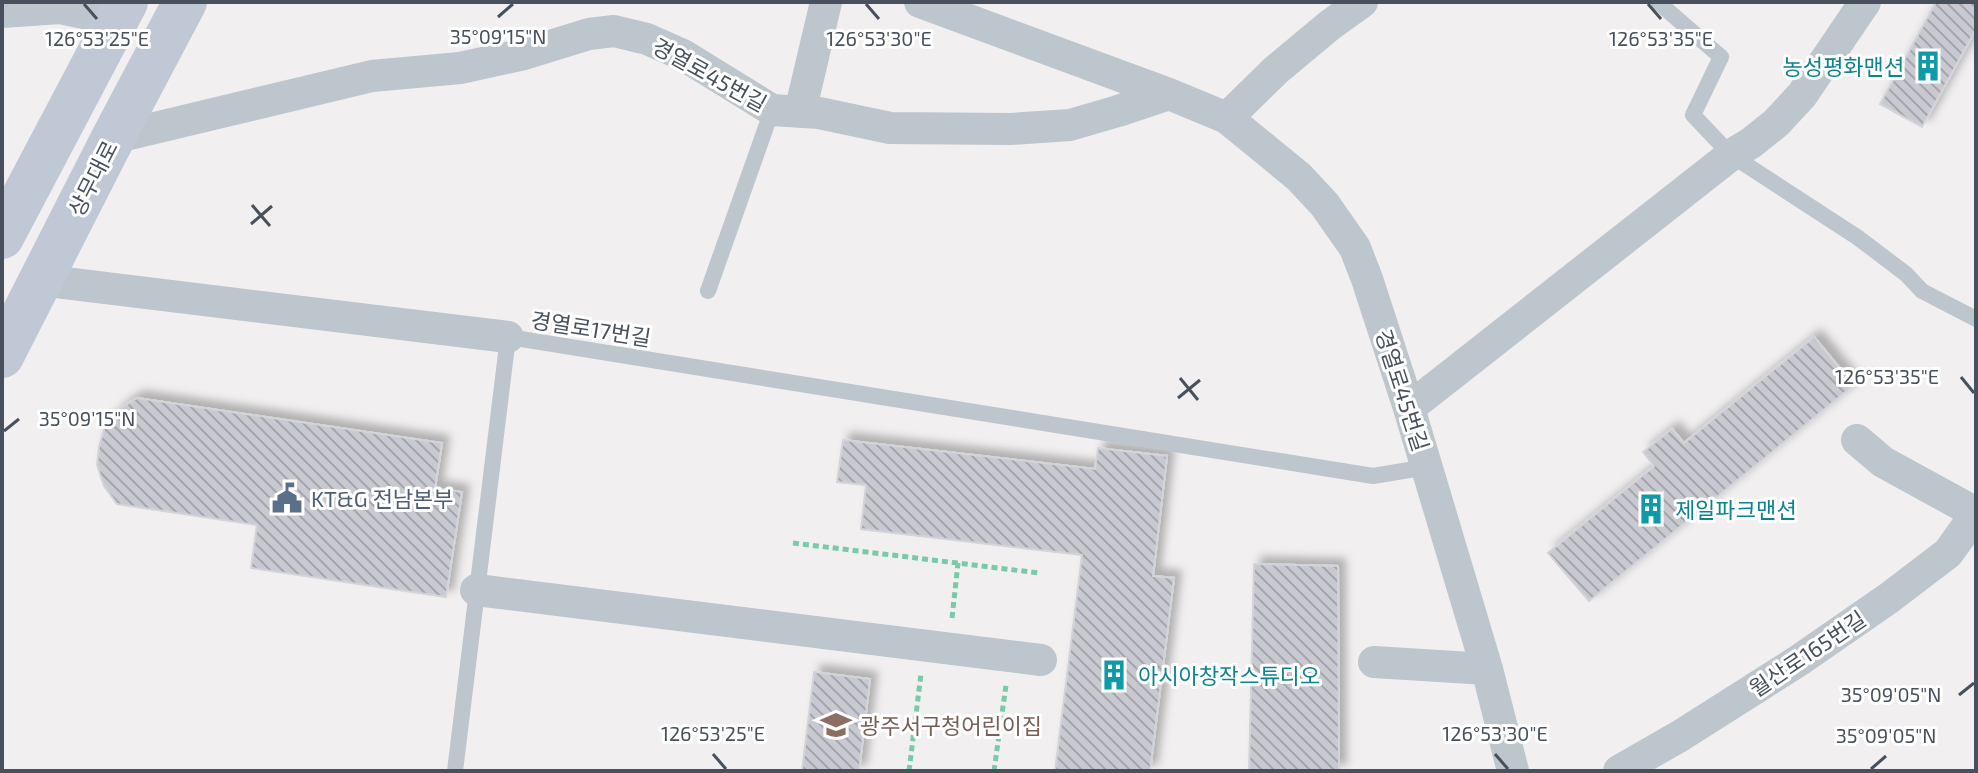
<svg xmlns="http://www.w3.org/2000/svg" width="1978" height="773" font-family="'Exo 2','Noto Sans KR',sans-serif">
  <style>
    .building { fill: url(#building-back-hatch); stroke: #d3d4da; stroke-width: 2; filter: url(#shadow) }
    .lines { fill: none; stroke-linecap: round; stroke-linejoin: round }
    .path { stroke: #77cba9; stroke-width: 5; stroke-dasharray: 6 4; stroke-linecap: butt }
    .lane { stroke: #bdc5cd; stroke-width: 16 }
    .street { stroke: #bdc5cd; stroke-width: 32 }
    .secondary { stroke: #c0c8d5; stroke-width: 44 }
    .ticks { fill: none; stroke: #47505c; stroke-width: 3 }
    .labels { text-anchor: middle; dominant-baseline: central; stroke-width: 6; stroke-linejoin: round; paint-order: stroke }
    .culture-label { font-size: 22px; fill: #0d838f; stroke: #fff; text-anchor: start }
    .street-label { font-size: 22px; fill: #47505c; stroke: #fff }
    .service-label { font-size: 22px; fill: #4e5e75; stroke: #fff; text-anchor: start }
    .education-label { font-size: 22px; fill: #785e54; stroke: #fff; text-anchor: start }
    .ticks-label { font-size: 20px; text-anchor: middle; fill: #47505c; stroke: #fff; stroke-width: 6; stroke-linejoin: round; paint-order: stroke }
  </style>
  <defs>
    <pattern id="building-back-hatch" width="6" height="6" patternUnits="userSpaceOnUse" patternTransform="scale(2)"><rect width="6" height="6" fill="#c9cad1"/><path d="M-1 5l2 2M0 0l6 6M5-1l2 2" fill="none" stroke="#a5a6ad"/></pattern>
    <filter id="shadow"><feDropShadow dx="7" dy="-7" stdDeviation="4" flood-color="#0004"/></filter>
  </defs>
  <rect width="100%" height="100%" fill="#f1efef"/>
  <path class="building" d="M1936 2H1976V29L1922 127 1880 104Z
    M1814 337 1854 385 1589 601 1548 553 1654 466 1643 452 1672 429 1684 443Z
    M137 398 442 443 435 488 462 492 446 597 251 568 257 525 117 504 104 486 97 465 99 447 105 426 123 407Z
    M843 440 1095 469 1098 448 1167 456 1153 576 1174 578 1150 771H1055L1082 555 861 529 866 485 837 482Z
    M1254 564 1338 566 1339 771H1249Z
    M814 672 870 679 859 771H802Z"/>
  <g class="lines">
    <path class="path" d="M793 543 1039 573
      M952 618 958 563
      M909 771 921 674
      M994 771 1006 685"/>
    <path class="lane" d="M1658 2 1721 57 1693 115 1731 155 1857 237 1906 274 1922 291 1976 319
      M708 291 772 110
      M455 771 508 337 1373 476 1427 467"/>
    <path class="street" d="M920 2 1169 94
      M2 12 60 8 117 20
      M800 112 826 2
      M1227 118 1276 70 1330 25 1362 2
      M113 138 372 76 460 68 524 54 589 34 614 31 647 39 683 55 772 110 819 113 890 128 1011 129 1070 125 1118 111 1169 94 1227 118 1299 177 1325 205 1355 248 1367 279 1409 408 1487 669 1513 771
      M40 280 508 337
      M1409 408 1731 155 1751 143 1776 123 1802 95 1865 2
      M1857 440 1883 462 1976 513
      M476 590 1041 660
      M1374 662 1487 669
      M1619 771 1680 736 1798 661 1889 598 1948 553 1976 514"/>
    <path class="secondary" d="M2 237 126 2
      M2 356 113 138 185 2"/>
  </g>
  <path class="ticks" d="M84 4 97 19M866 4 879 19M1648 4 1661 19M498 17 513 4M252 205 270 226M251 224 272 206M1961 377 1974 393M1180 378 1198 400M1178 398 1200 380M4 431 19 419M1959 695 1974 683M713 754 726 769M1495 754 1508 769M1871 769 1886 756"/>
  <defs>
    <g id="building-bare" transform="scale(2.4)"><path d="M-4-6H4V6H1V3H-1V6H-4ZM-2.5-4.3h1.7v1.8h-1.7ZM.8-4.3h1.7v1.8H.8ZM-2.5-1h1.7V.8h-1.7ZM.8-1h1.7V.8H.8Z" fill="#0f9aa8" stroke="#fff" stroke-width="2.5" paint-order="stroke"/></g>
    <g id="civic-bare" transform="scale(2.4)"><path d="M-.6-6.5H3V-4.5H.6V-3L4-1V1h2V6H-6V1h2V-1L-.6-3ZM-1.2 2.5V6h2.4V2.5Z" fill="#5c6f8a" stroke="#fff" stroke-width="2.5" paint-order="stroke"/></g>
    <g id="school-bare" transform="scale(2.4)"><path d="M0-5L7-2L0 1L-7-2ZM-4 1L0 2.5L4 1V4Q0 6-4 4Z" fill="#8d6e63" stroke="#fff" stroke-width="2.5" paint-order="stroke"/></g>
  </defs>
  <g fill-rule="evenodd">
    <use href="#building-bare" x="1928" y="66"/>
    <use href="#civic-bare" x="287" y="498"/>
    <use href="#building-bare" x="1651" y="509"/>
    <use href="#building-bare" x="1114" y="675"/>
    <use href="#school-bare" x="836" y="725"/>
  </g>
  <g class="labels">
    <g class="culture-label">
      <text x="1904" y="66" text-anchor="end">농성평화맨션</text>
      <text x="1675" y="509">제일파크맨션</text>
      <text x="1138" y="675">아시아창작스튜디오</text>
    </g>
    <g class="street-label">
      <text transform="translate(710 74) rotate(29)">경열로45번길</text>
      <text transform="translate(92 178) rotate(-63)">상무대로</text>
      <text transform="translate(591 328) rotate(9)">경열로17번길</text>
      <text transform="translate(1403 390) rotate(72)">경열로45번길</text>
      <text transform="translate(1807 653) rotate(-34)">월산로165번길</text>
    </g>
    <g class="service-label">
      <text x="311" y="498">KT&amp;G 전남본부</text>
    </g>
    <g class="education-label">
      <text x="860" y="725">광주서구청어린이집</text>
    </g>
  </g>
  <g class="ticks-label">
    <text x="498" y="44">35°09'15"N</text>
    <text x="97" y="46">126°53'25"E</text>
    <text x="879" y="46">126°53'30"E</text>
    <text x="1661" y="46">126°53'35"E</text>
    <text x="1887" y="384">126°53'35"E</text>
    <text x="87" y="426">35°09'15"N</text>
    <text x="1891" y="702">35°09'05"N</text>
    <text x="713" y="741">126°53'25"E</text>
    <text x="1495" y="741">126°53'30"E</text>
    <text x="1886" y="743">35°09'05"N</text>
  </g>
  <rect width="1978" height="773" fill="none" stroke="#47505c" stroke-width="8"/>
</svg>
